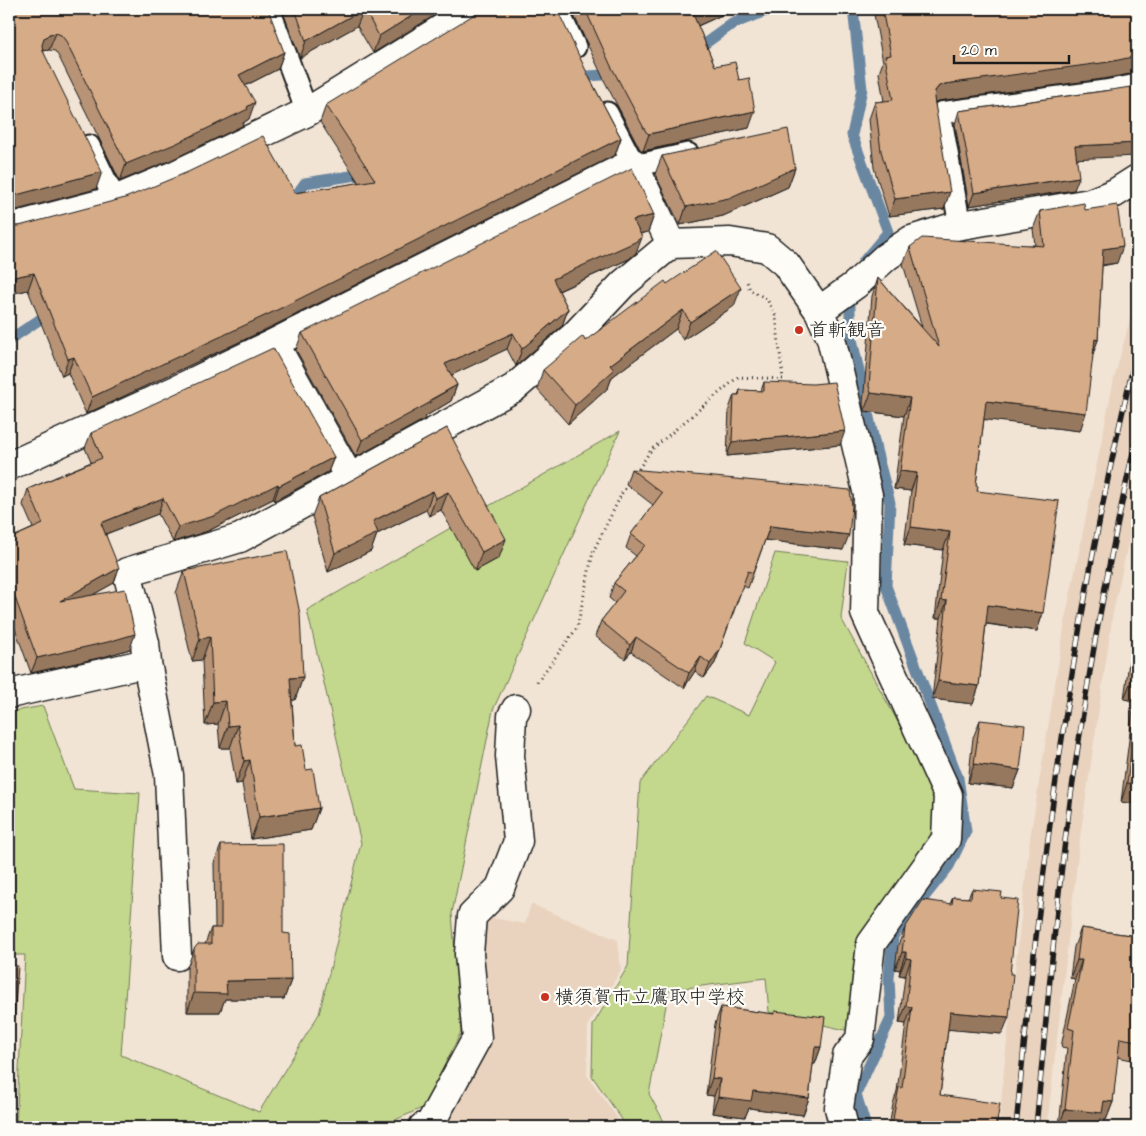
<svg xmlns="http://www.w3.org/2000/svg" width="1146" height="1136" font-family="'Architects Daughter','Klee One',sans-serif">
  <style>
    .built { fill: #e9d3be }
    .green { fill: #c3d78d; stroke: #707a54 }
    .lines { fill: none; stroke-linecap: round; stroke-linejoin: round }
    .stream { stroke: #6b87a2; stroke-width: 11 }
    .lane-casing { stroke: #1c1c1c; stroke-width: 25 }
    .street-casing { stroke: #1c1c1c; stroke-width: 31 }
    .path { stroke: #1c1c1c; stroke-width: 3; stroke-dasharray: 1 4; stroke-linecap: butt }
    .lane { stroke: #fdfcf7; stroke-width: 21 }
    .street { stroke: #fdfcf7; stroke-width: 28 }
    .rail-casing { stroke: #1c1c1c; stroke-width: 5.5 }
    .rail { stroke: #fdfcf7; stroke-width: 4; stroke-dasharray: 11; stroke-linecap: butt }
    .wall { fill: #b89374; stroke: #1c1c1c }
    .shaded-wall { fill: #96785e; stroke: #1c1c1c }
    .building { fill: #d6ab87; stroke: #1c1c1c }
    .poi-dot { fill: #c8321e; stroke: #fdfcf7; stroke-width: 2 }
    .labels { text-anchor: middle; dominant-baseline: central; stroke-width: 4.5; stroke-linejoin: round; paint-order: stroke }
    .poi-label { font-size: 19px; fill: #1c1c1c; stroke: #fdfcf7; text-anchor: start }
  </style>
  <rect width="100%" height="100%" fill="#f1e4d5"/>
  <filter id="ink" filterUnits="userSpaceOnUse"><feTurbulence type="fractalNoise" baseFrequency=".02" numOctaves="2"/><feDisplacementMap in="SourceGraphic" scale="10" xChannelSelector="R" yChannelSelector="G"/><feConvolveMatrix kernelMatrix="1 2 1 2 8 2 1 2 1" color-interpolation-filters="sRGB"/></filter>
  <g filter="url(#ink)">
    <path class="built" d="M1137 293V503L1113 613 1079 845 1047 1127H999L1004 1068 1030 838 1067 610 1114 379Z
      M531 904 618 940 621 970 588 1025 587 1075 624 1127H446L490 1038 477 931 482 916 525 924Z"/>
    <path class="green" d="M620 431 493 710 452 913 461 1032 424 1107 380 1127H16L25 955H9V712L43 706 74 789 140 793 121 1055 259 1112 319 1014 361 843 307 610Z
      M775 553 848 561 841 618 940 799 928 846 860 937 849 1031 769 1012 766 978 669 990 649 1094 667 1127H627L592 1076 593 1025 628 966 640 783 706 696 749 715 775 662 745 643Z"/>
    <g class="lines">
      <path class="stream" d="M853 9 862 89 852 135 888 232 863 262
        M692 53 732 24 771 9H776
        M574 77 617 74
        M290 204 305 183 370 173
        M850 290V330L876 450 890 503 886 586 958 778 966 831 949 866 893 936 889 978 891 1018 856 1094 866 1127
        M9 340 51 312"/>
      <g class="lane-casing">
        <path id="lane" d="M269 9 307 112
          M557 9 575 47
          M607 113 633 163
          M89 146 115 200
          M634 166 688 154
          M960 226 940 113 1105 91 1137 85"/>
      </g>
      <g class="street-casing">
        <path id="street" d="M9 228 115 200 175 175 307 112 474 9
          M274 343 349 477
          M9 466 176 390 274 343 633 163 671 244
          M9 694 147 663
          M177 956 169 775 147 663 145 643 127 572 240 538 514 388 574 336 623 284 671 244 730 242 767 248 786 264 819 311
          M423 1127 430 1124 477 1038 469 954 472 916 500 888 518 841 510 756 512 716 516 709
          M844 1127 839 1108 847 1056 860 1039 871 944 946 839 948 795 865 613 868 495 831 338 819 311 855 285 886 257 911 240 956 226 1090 203 1115 193 1137 179"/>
      </g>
      <path class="path" d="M636 473 651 450 738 377 783 379 776 317 767 299 750 290 746 279
        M537 682 577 628 593 552 622 493 630 482"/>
      <use href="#lane" class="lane"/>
      <use href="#street" class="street"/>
      <g class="rail-casing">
        <path id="rail" d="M1016 1127C1041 866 1074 606 1137 351
          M1036 1127C1045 1032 1053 936 1065 841 1082 705 1106 569 1137 435"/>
      </g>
      <use href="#rail" class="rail"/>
    </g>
    <path class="wall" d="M9 9 284 52 278 69 245 86 249 119 243 123 242 126 169 161 120 181 59 57 55 51 49 50 43 51 96 189Z
      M282 9H445L373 53 357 26 300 58Z
      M571 9H735L698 26 715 66 749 128 643 151 640 149 605 82Z
      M873 9H1137L1135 73 1103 79 938 101 935 102 944 209 889 216 874 168 869 119 875 102 884 101 879 73 883 62Z
      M589 77 621 138 615 155 267 329 86 414 68 373 62 376 28 290 9 294V225L11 226H19L295 193 359 183 320 122 326 105Z
      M1111 90 1077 159 1074 190 969 206 955 124 959 111Z
      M662 156 795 168 788 187 723 216 680 225 655 174Z
      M1085 210 1117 263 1102 266 1098 340 1093 353 1080 431 984 419 976 485 977 491 1043 613 1037 631 986 624 979 686 973 704 932 699 941 618H935L943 550 904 545 911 491 894 489 904 416 864 411 863 404 872 296 878 278 922 327 903 264 910 247 1035 245 1033 229 1040 211Z
      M654 215 648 232 640 234 642 237 636 253 629 259 559 291 568 309 562 326 516 366 507 349 451 375 457 385 451 401 426 416 425 419 356 457 296 350 302 333Z
      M667 284 734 306 683 340 676 329 612 377 608 388 568 424 537 389 543 370Z
      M764 382 840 445 727 456 729 409 734 395H738L740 390 761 391Z
      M447 428 499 558 475 571 441 510 429 516 426 510 377 534 371 551 328 572 312 516 319 498Z
      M91 433 334 457 328 472 274 501 273 499 208 531 173 542 158 514 106 534 114 583 94 594 130 649 103 657 31 673 9 612V539L33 528 23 505 28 489 91 462 85 448Z
      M631 469 843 550 765 540 748 588 743 586 715 663 704 678 695 671 684 688 631 652 625 659 595 636 601 621 615 603 609 598 614 583 636 556 626 548 631 534 653 505 626 484Z
      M184 571 303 677 295 700H292L295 746 306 770 319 808 311 830 251 839 242 783 236 784 230 748H220L218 724 205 725 202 660 192 661 176 593Z
      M1136 643H1137V804L1121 802 1134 701 1124 699 1129 662Z
      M980 720 1020 770 1013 788 968 783 973 738Z
      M221 845 283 933 291 980 284 999H225L220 1012H187V968L194 949 205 944 211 928H215L214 863Z
      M972 889 1001 898 1002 1034 948 1029 940 1095 996 1127H889L893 1104 897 1091 906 1024 899 1023 905 976 899 975 900 970 895 969 898 945 905 928 950 904 953 897 968 898Z
      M1081 928 1137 936V1061L1117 1057 1113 1102 1106 1120 1100 1119 1097 1127H1059L1067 1048 1061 1047 1075 979 1070 978 1074 947Z
      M721 1007 773 1014 775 1011 821 1047 815 1064H813L809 1098 803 1115 749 1108 745 1117 712 1113 714 1096 706 1095 715 1024Z"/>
    <path class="shaded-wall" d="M364 9 357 26 300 58 306 41Z
      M423 9H445L373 53 379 36Z
      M705 9H735L686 31 693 14Z
      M56 33 49 50 43 51 37 55 44 39 49 34Z
      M284 52 278 69 233 92 239 75Z
      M1137 56V73H1135L1103 79 938 101 933 103 935 91 939 86 945 84Z
      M255 102 249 119 243 123 242 126 169 161 120 181 126 164 247 107Z
      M755 111 749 128 643 151 649 134Z
      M621 138 615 155 267 329 86 414 92 397Z
      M1137 143V156L1071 159 1075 146Z
      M795 168 788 187 723 216 680 225 686 207Z
      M102 172 96 189 9 212V197L11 196Z
      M1079 177 1074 190 969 206 974 193Z
      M950 192 944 209 889 216 895 199Z
      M654 215 648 232 627 236 633 220Z
      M642 237 636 253 629 259 547 296 553 279Z
      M1123 246 1117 263 1096 266 1103 249Z
      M34 273 28 290 9 294V278Z
      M741 288 734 306 683 340 690 322Z
      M568 309 562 326 516 366 522 349Z
      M683 310 676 329 612 377 608 388 568 424 575 405 610 365Z
      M513 333 507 349 439 381 445 364Z
      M1095 339 1098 340 1092 357Z
      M74 357 68 373 62 376 68 359Z
      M457 385 451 401 426 416 425 419 356 457 362 440Z
      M871 393 910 398 904 416 864 411Z
      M986 401 1086 413 1080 431 980 419Z
      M845 431 840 445 727 456 732 442Z
      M334 457 328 472 274 501 279 486Z
      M900 471 917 473 911 491 894 489Z
      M278 484 273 499 208 531 173 542 178 527Z
      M433 491 426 510 377 534 371 551 328 572 335 553 373 521Z
      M448 492 441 510 429 516 436 498Z
      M163 498 158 514 95 538 101 523Z
      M770 526 849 535 843 550 765 540Z
      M911 527 950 532 943 550 904 545Z
      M506 539 499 558 475 571 482 552Z
      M119 568 114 583 55 616 60 601Z
      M13 592 9 603V594Z
      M941 600 947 601 941 618H935Z
      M988 605 1043 613 1037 631 982 623Z
      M135 634 130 649 103 657 31 673 37 658Z
      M210 637 202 660 192 661 200 639Z
      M636 637 631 652 625 659 630 645Z
      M720 649 715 663 704 678 710 664Z
      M701 657 695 671 684 688 689 673Z
      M303 677 295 700 282 701 290 678Z
      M938 681 979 686 973 704 932 699Z
      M1131 681 1137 682V692L1134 701 1124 699Z
      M226 701 218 724 205 725 213 702Z
      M238 725 230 748H220L228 726Z
      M250 760 242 783 236 784 244 761Z
      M974 764 1020 770 1013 788 968 783Z
      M1127 783 1137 784V804L1121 802Z
      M319 808 311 830 251 839 259 817Z
      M902 952H906L900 970 895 969Z
      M906 958 911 959 905 976 899 975Z
      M1077 960H1082L1075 979 1070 978Z
      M291 980 284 999H225L220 1012H187L194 993 226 981Z
      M906 1006 912 1007 906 1024 899 1023Z
      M950 1012 1009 1017 1002 1034 944 1029Z
      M9 1018 14 1019 9 1033Z
      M815 1047H821L815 1064 809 1063Z
      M712 1078 720 1079 714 1096 706 1095Z
      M753 1091 809 1098 803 1115 749 1108 745 1117 712 1113 718 1097Z
      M1104 1101 1113 1102 1106 1120 1100 1119 1097 1127H1059L1065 1109Z"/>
    <path class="building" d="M9 9H268L284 52 239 75 255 102 247 107 248 109 175 144 126 164 65 40 61 35 56 33 49 34 44 39 42 45 43 51 102 172 9 197Z
      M295 9H423L379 36 364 9 306 41Z
      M483 9H557L589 77 621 138 273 312 92 397 74 357 68 359 34 273 9 278V225L11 226H19L125 198 188 172 263 136 295 193 375 180 326 105Z
      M585 9H705L693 14 715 66 735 62 739 80 749 78 755 111 649 134 646 132 611 66Z
      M882 9H1137V56L1109 62 945 84 939 86 935 91 934 98 950 192 895 199 881 151 875 102 893 100 885 56 891 55Z
      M1137 86V143L1075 146 1079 177 974 193 959 111 1111 90Z
      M788 129 795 168 729 198 686 207 662 156Z
      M632 168 654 215 633 220 642 237 635 242 553 279 568 309 522 349 513 333 445 364 457 385 430 400 431 402 362 440 302 333Z
      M1084 203 1085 210 1117 205 1123 246 1103 249 1098 340 1095 339 1086 413 986 401 976 485 978 486 977 491 1059 501 1043 613 988 605 979 686 938 681 947 601 941 600 950 532 911 527 917 473 900 471 910 398 871 393 869 386 878 278 939 347 910 247 922 238 1044 246 1040 211Z
      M716 251 741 288 690 322 683 310 610 365 614 370 575 405 543 370 583 336 585 341 665 281 667 284Z
      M273 348 334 457 279 486 278 484 214 516 178 527 163 498 101 523 119 568 60 601 125 589 135 634 108 642 37 658 13 592 9 594V539L43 524 28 489 102 458 91 433Z
      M764 382 813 384 834 382 845 431 732 442 734 395H739L740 390 764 391Z
      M447 428 506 539 482 552 448 492 436 498 433 491 373 521 378 533 335 553 319 498Z
      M631 469 850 490 852 506 849 535 770 526 753 573 748 571 720 649 710 664 701 657 689 673 636 637 630 645 601 621 624 591 614 583 645 545 631 534 662 493Z
      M287 551 300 614 303 677 290 678 295 746 302 745 306 770 313 769 319 808 259 817 250 760 244 761 238 725 228 726 226 701 213 702 210 637 200 639 184 571Z
      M1136 643H1137V682L1131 681Z
      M1137 709V784L1127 783Z
      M980 720 1025 725 1020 770 974 764Z
      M283 844V933L290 934 291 980 226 981 227 994 194 993V949L198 944H211V928H221V845Z
      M972 889 1002 892 1001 898 1018 900 1010 974H1013L1009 1017 950 1012 940 1095 1000 1104 996 1127H914L915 1123 893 1119 899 1087 902 1088 912 1007 906 1006 911 959 906 958V952H902L905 928 923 900 952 904 953 897 971 898Z
      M1081 928 1137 936V1041L1120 1038 1113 1102 1104 1101 1102 1113 1065 1109 1074 1030 1068 1028 1082 960H1077Z
      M9 965 18 966 14 1019 9 1018Z
      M721 1007 774 1014 775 1011 825 1017 821 1047H815L809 1098 753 1091 751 1101 718 1097 720 1079 712 1078Z"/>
  </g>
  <g class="poi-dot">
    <circle cx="799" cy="330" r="5"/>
    <circle cx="545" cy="997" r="5"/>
  </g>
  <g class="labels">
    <g class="poi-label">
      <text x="809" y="330">首斬観音</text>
      <text x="555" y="997">横須賀市立鷹取中学校</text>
    </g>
  </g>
  <rect width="1146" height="1136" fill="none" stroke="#fdfcf7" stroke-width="30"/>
  <rect x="15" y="15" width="1116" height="1106" fill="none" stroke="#1c1c1c" stroke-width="2" filter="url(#ink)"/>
  <path d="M954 55v8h115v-8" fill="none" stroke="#1c1c1c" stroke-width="2.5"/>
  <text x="961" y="55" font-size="15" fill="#1c1c1c" stroke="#fdfcf7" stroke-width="4" paint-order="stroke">20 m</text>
</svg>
